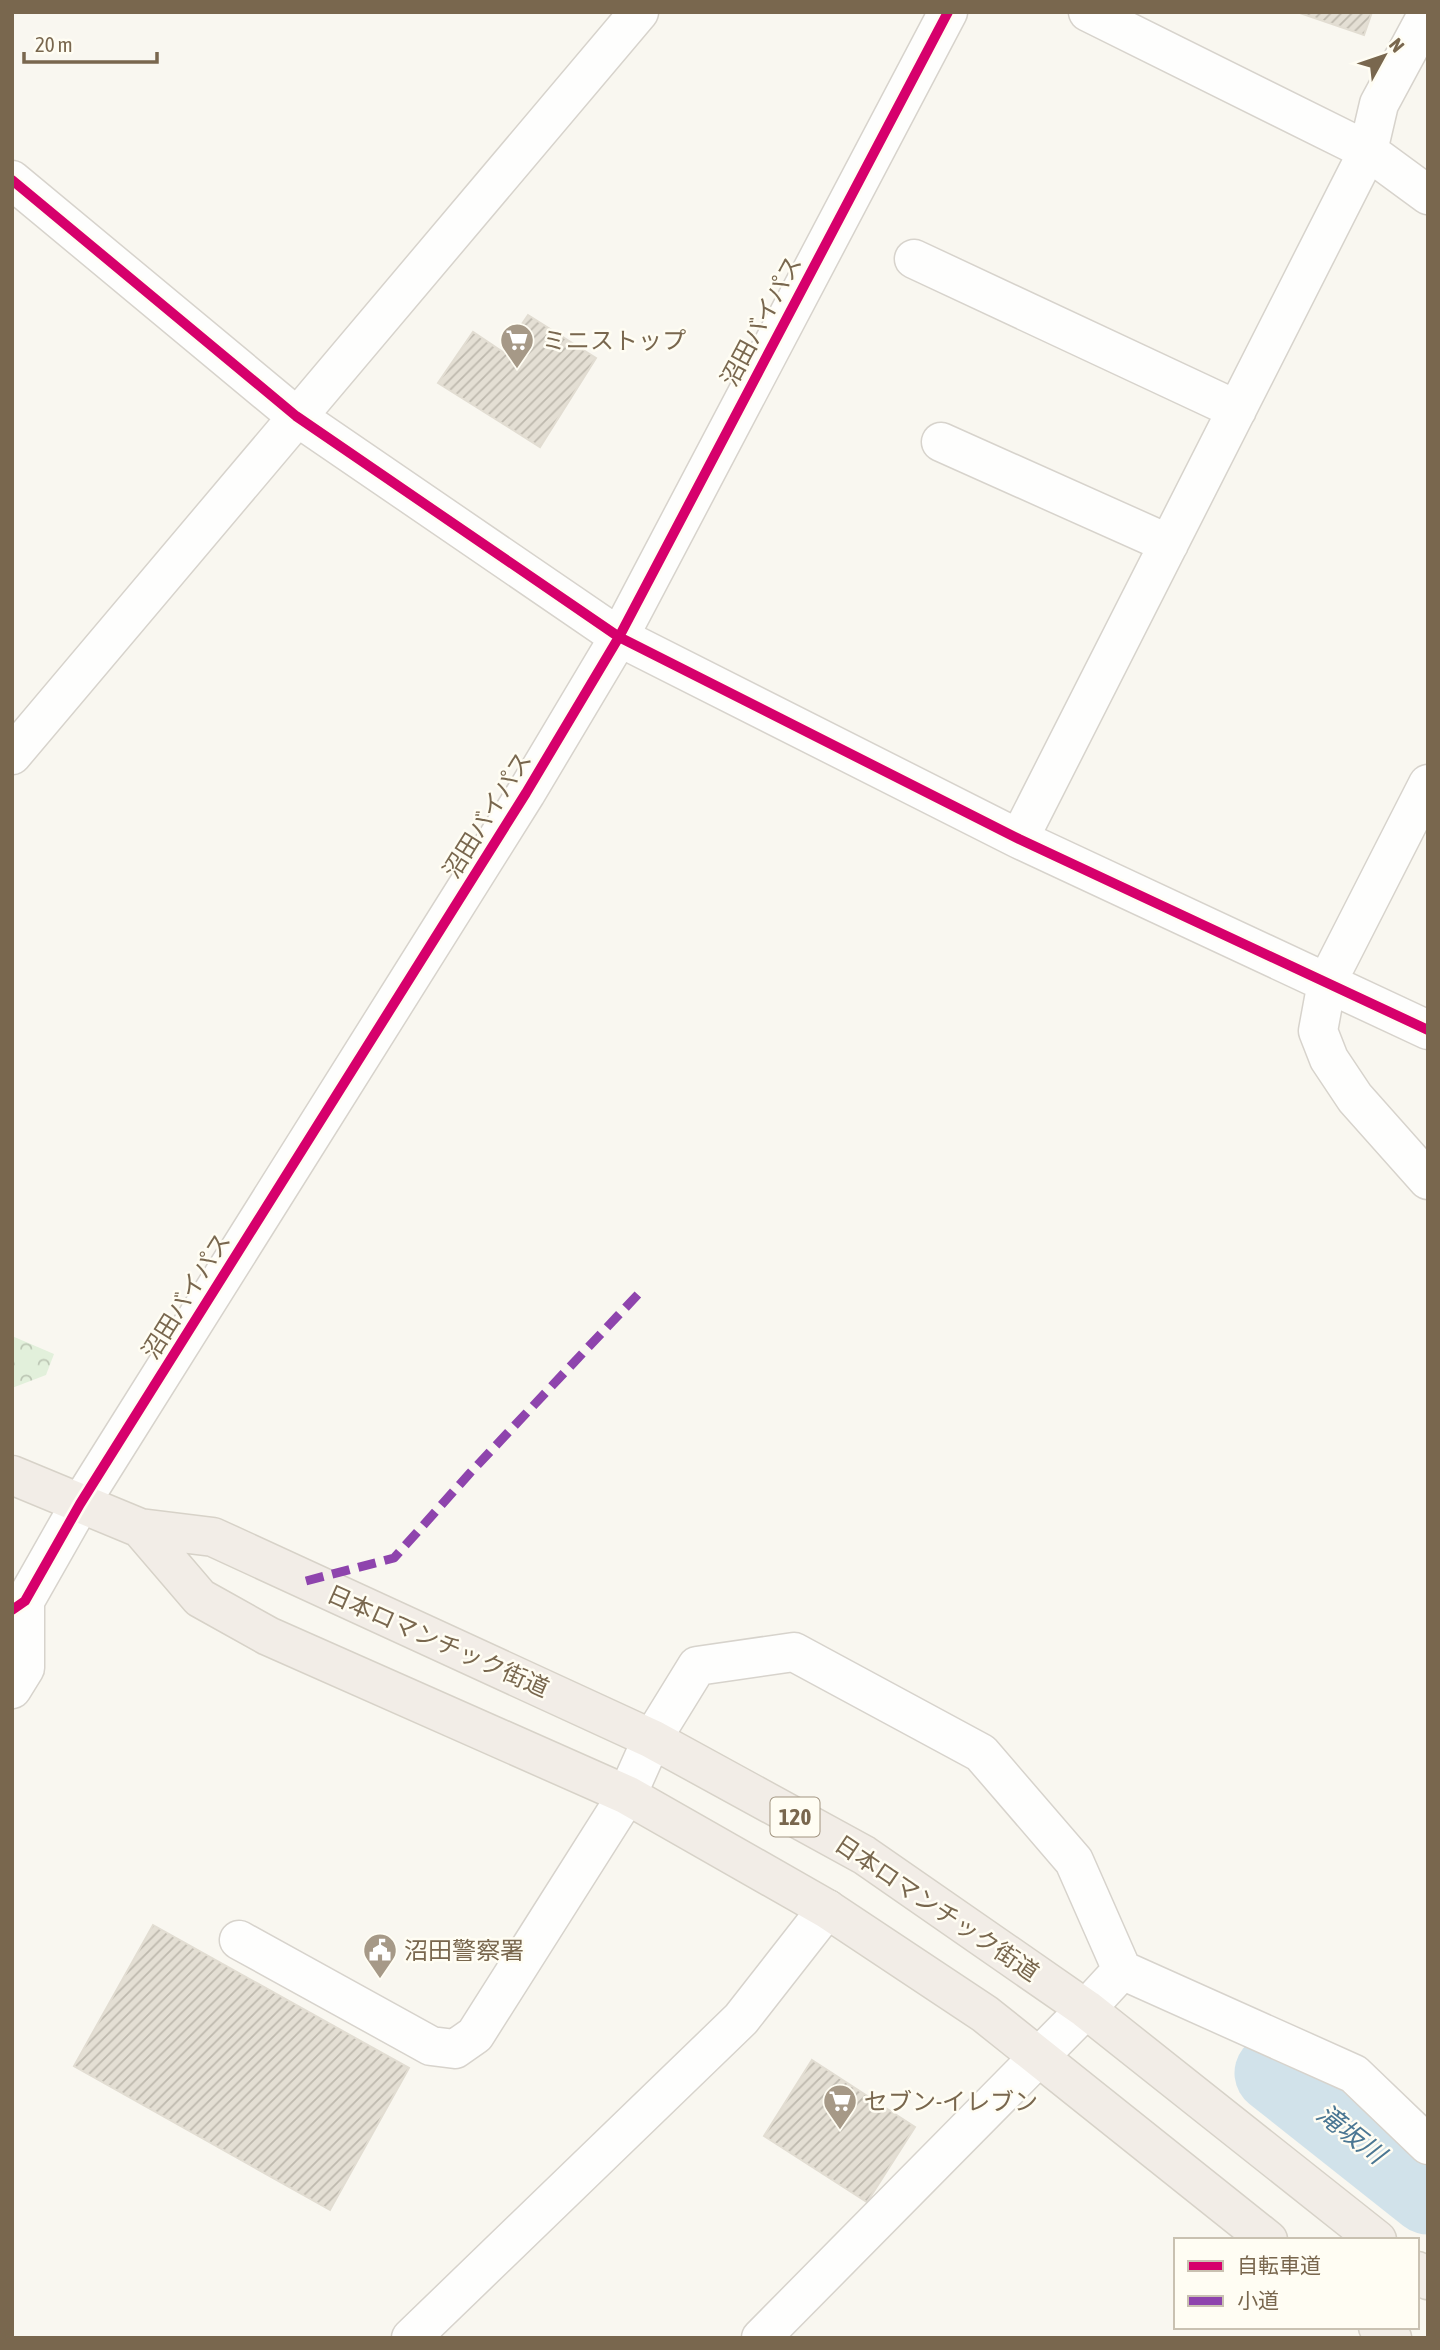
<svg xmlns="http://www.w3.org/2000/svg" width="1440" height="2350" font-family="'Asap Condensed','Noto Sans JP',sans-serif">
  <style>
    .park { fill: url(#park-crowns) }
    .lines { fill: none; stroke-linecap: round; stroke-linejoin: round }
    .river { stroke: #d1e2ea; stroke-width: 79 }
    .building { fill: url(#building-hatch); stroke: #e2ddd2; stroke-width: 2 }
    .minor-casing { stroke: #d7d3cc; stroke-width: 41 }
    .highway-casing { stroke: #d7d2c8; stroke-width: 41 }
    .minor { stroke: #fefefd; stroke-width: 38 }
    .highway { stroke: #f2ede7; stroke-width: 38 }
    .quiet { stroke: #8e44ad; stroke-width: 9; stroke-dasharray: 18 9; stroke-linecap: butt }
    .cycleway-casing { stroke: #fffdf3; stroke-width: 15 }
    .cycleway { stroke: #d6006c; stroke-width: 10 }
    .labels { text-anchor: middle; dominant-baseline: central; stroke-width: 5; stroke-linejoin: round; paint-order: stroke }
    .shield { fill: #fffdf3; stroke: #a19480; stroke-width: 2 }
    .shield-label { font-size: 23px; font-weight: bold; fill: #79674e }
    .street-label { font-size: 24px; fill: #79674e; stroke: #fffdf3 }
    .poi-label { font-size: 24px; fill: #79674e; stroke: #fffdf3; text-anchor: start }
    .water-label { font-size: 26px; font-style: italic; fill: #4b7793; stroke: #fffdf3 }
  </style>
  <defs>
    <pattern id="park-crowns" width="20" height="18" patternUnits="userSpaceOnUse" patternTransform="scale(1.75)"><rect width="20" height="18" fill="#e2f0db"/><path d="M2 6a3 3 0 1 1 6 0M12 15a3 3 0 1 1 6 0" fill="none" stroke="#bcc6b4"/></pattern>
    <pattern id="building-hatch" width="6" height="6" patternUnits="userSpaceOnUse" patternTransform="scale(1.75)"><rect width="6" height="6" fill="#e4dfd4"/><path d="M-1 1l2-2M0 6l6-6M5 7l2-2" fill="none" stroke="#beb9ae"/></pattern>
  </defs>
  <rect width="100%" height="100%" fill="#f9f7f0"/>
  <path class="park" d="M12 1336 54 1354 46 1375 12 1388Z"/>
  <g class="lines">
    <path class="river" d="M1274 2073 1428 2195"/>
  </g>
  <path class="building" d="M1297 12H1372L1364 35Z
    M528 315 596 358 540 447 438 383 473 332 503 352Z
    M153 1925 409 2068 330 2210 74 2066Z
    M812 2060 915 2127 867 2202 764 2136Z"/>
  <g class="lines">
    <g class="minor-casing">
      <path id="minor" d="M1088 12 1368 151 1428 195
        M12 180 296 416 619 637 1019 839 1428 1030
        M914 259 1237 410
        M941 442 1169 544
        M12 755 639 12
        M1428 784 1327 982 1318 1031 1329 1059 1355 1098 1428 1180
        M1019 839 1368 151 1379 104 1428 13
        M12 1610 25 1601 80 1504 526 793 619 637 948 12
        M12 1689 25 1668V1601
        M239 1940 431 2046 455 2049 475 2035 627 1795 652 1739 697 1666 794 1652 981 1753 1074 1861 1122 1970 1086 2009 761 2338
        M1122 1970 1354 2074 1428 2145
        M411 2338 741 2019 827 1909"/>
    </g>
    <g class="highway-casing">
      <path id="highway" d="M12 1475 140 1528 213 1537 652 1739 864 1855 1086 2009 1377 2240
        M140 1528 200 1598 268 1636 627 1795 827 1909 985 2014 1268 2240
        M1417 2271 1428 2280
        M1378 2327 1392 2338"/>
    </g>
    <use href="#minor" class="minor"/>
    <use href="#highway" class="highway"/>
    <path class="quiet" d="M306 1581 394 1558 470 1473 643 1289"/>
    <g class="cycleway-casing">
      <path id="cycleway" d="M12 180 296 416 619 637 1019 839 1428 1030
        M12 1610 25 1601 80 1504 526 793 619 637 948 12"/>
    </g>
    <use href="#cycleway" class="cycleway"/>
  </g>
  <defs>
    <g id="supermarket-pin" transform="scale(1.75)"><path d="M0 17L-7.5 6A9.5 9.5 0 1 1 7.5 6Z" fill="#a69987" stroke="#fffdf3"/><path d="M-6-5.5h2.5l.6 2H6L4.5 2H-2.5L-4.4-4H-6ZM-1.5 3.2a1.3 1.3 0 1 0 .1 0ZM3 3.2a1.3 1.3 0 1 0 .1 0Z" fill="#fff"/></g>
    <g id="civic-pin" transform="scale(1.75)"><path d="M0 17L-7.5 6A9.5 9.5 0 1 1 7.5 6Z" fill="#a69987" stroke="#fffdf3"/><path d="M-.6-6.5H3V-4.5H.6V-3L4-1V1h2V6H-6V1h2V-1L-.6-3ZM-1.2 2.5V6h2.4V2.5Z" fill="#fff"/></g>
  </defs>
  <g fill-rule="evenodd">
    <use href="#supermarket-pin" x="517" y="340"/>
    <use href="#civic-pin" x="380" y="1950"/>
    <use href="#supermarket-pin" x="840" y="2101"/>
  </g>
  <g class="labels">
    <rect class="shield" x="770.5" y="1797.5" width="49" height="39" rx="5"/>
    <g class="shield-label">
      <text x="795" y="1817">120</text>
    </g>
    <g class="street-label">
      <text transform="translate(761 321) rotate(-62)">沼田バイパス</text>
      <text transform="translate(487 815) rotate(-58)">沼田バイパス</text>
      <text transform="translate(186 1296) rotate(-58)">沼田バイパス</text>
      <text transform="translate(438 1641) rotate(24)">日本ロマンチック街道</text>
      <text transform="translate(937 1908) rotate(34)">日本ロマンチック街道</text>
    </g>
    <g class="poi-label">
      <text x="542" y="340">ミニストップ</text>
      <text x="404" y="1950">沼田警察署</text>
      <text x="864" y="2101">セブン-イレブン</text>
    </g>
    <g class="water-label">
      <text transform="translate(1351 2134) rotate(38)">滝坂川</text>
    </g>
  </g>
  <rect width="1440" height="2350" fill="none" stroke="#79674e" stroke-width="28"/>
  <rect x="1174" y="2238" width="245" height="91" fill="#fffdf3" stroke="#c9c1b1" stroke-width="2"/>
  <rect x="1188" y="2261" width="35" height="10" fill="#d6006c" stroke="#c9c1b1" stroke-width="2"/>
  <text x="1237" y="2273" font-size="21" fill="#79674e">自転車道</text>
  <rect x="1188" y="2296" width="35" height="10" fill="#8e44ad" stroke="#c9c1b1" stroke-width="2"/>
  <text x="1237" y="2308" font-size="21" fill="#79674e">小道</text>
  <g transform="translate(1384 56) rotate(50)" stroke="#fffdf3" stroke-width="5" paint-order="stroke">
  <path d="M0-5L12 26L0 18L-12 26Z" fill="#79674e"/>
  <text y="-10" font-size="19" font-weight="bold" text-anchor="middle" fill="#79674e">N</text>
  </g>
  <path d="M24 52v10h133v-10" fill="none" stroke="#79674e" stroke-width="3.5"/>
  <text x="35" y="52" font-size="21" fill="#79674e" stroke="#fffdf3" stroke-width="5" paint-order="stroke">20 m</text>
</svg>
